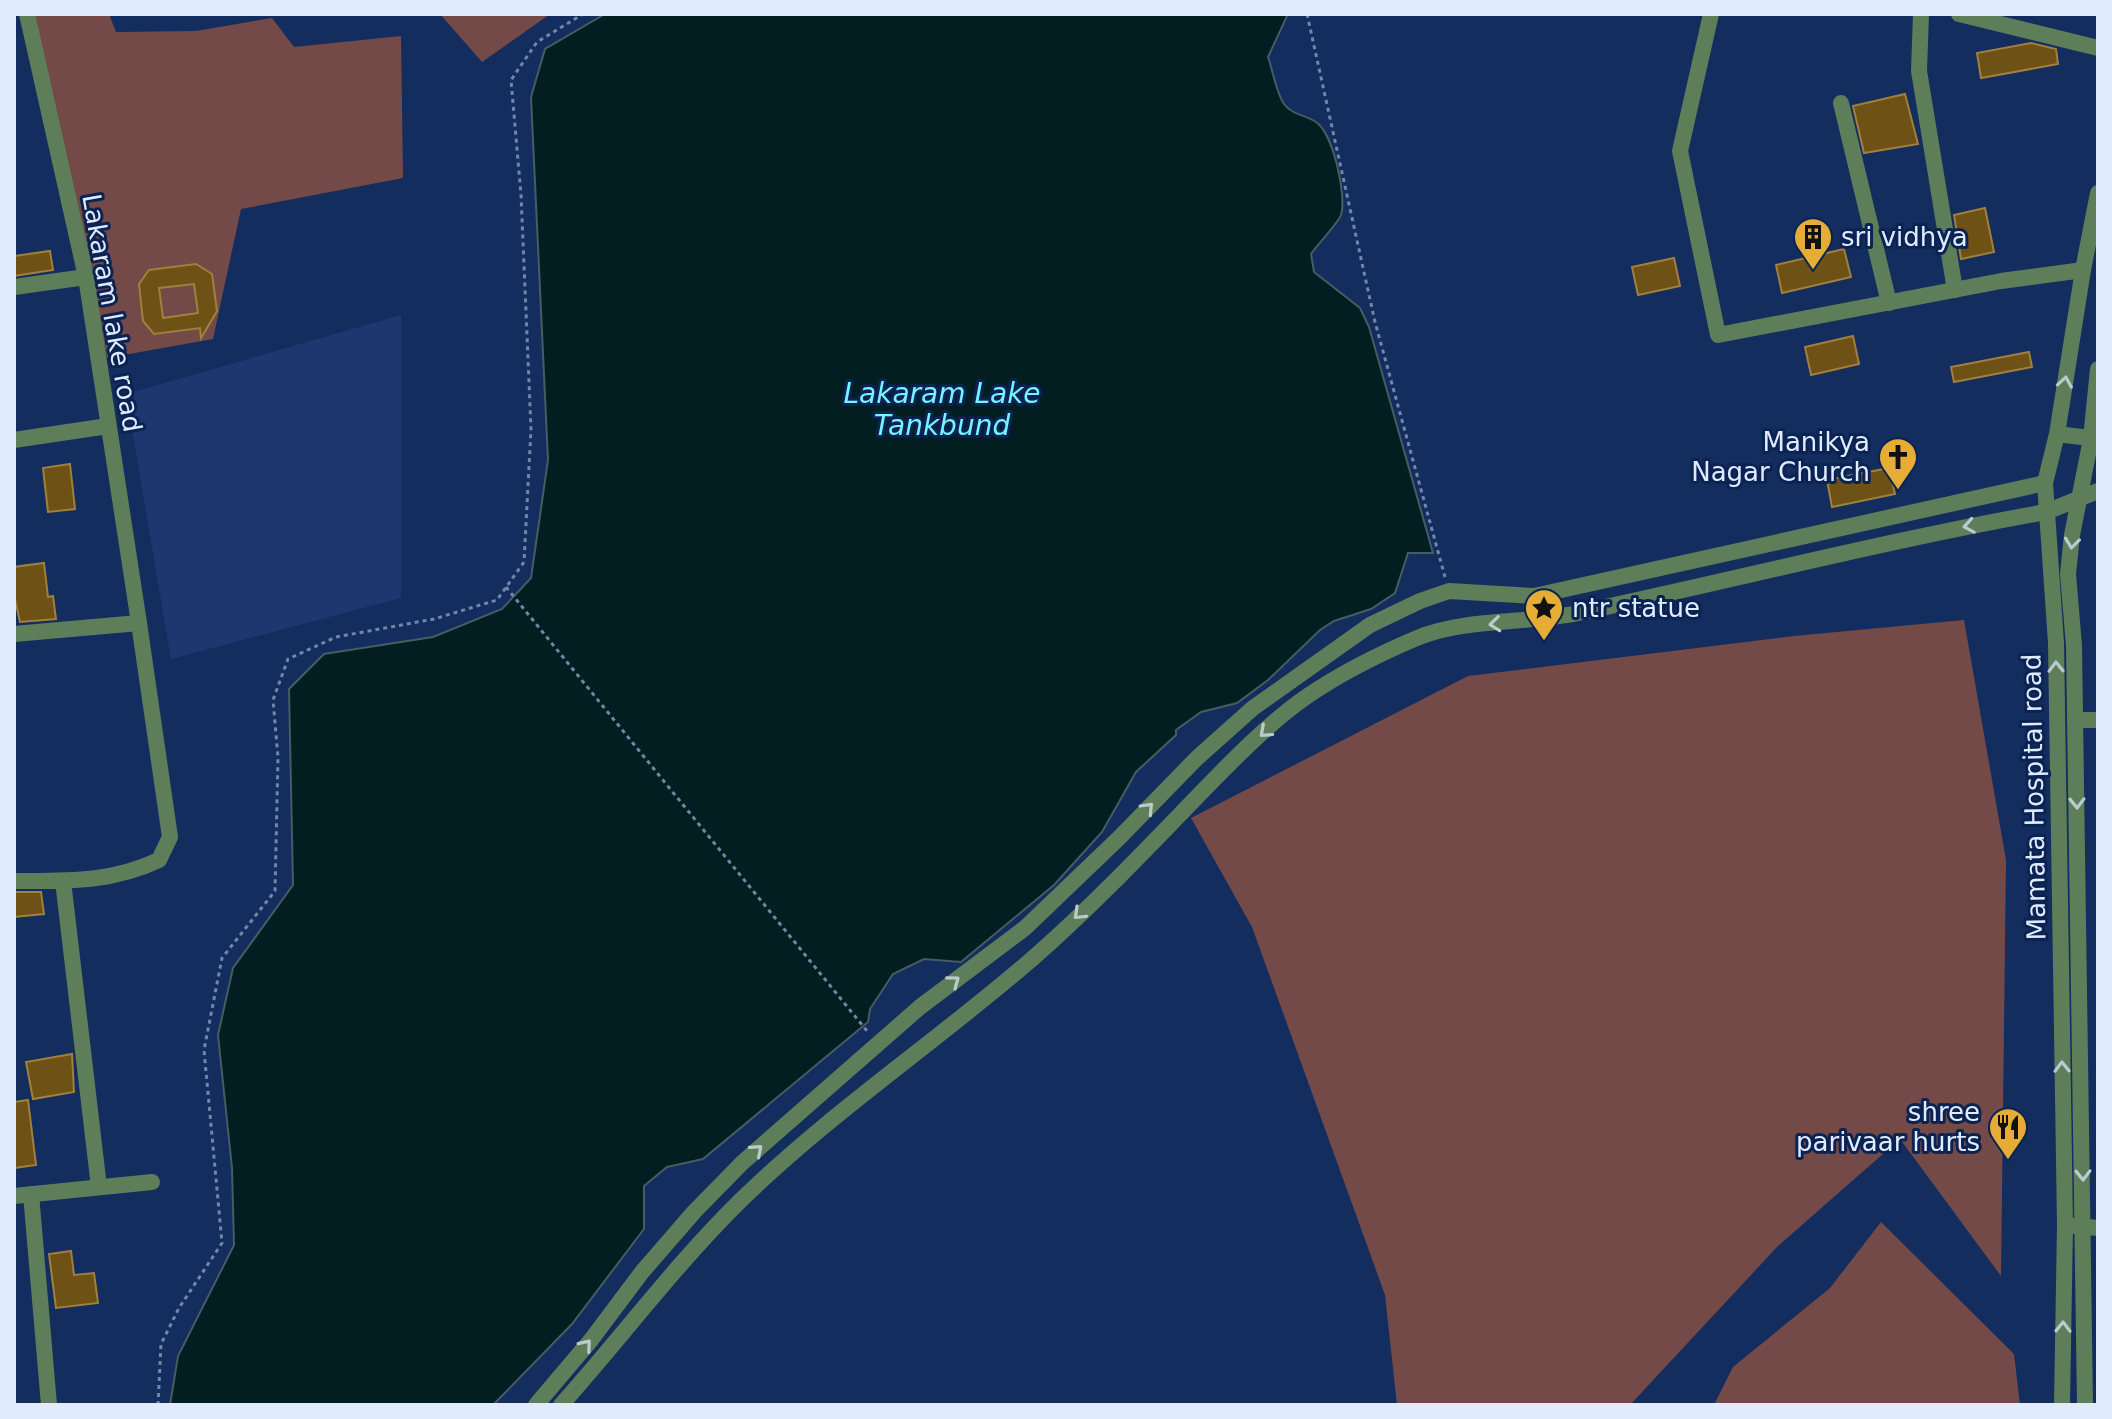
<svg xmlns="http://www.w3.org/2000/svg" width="2112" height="1419" font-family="'DejaVu Sans',sans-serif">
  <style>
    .built { fill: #1c386f }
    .green { fill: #744a48 }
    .water { fill: #031e20; stroke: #465c63; stroke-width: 2 }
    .building { fill: #6d5115; stroke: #a17f3d; stroke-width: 2; fill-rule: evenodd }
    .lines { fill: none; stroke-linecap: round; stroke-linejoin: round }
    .path { stroke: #7385a9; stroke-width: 3; stroke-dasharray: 4 4; stroke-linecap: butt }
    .minor { stroke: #5e7e5a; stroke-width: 16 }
    .tertiary { stroke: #5e7e5a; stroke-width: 16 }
    .oneway { stroke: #bacacd }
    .labels { text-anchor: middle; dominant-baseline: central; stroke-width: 6; stroke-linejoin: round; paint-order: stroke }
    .poi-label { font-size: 26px; fill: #e1ebfe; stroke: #0b2353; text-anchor: start }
    .street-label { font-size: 26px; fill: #e1ebfe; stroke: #0b2353 }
    .water-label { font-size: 28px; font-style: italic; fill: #75f4fe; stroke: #0b2353 }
  </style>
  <rect width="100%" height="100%" fill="#142d5f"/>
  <path class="built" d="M401 315V598L171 659 126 394Z"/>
  <path class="green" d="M35 14H109L116 32 196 31 272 18 294 47 401 36 403 178 241 209 213 339 107 358Z
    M440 14H550L482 62Z
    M1964 620 2006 860 2001 1276 1900 1139 1777 1247 1630 1405H1397L1385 1295 1252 927 1191 818 1468 676 1794 636Z
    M1881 1222 2014 1354 2020 1405H1714L1733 1367 1830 1288Z"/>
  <path class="water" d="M605 14H1288L1268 57C1273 71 1276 92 1284 104 1292 115 1306 115 1316 122 1333 133 1347 196 1341 215 1339 222 1317 245 1311 254L1314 272 1360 308 1369 327 1433 553H1408L1395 593 1371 609 1334 621 1320 630 1268 680 1237 703 1201 712 1176 730V735L1136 772 1102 832 1054 885 961 962 924 959 893 974 870 1009 868 1022 703 1159 667 1167 644 1186V1229L572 1324 493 1405H170L178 1356 234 1245 232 1168 218 1035 233 968 293 885 289 689 324 654 433 637 502 609 531 578 548 460 531 97 545 49Z"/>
  <path class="building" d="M2031 43 2056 49 2058 64 1981 78 1977 53Z
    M1905 94 1918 144 1864 153 1853 106Z
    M1985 208 1994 252 1961 259 1954 215Z
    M1844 249 1851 277 1782 293 1776 265Z
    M50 251 53 270 14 276V256Z
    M1674 258 1680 286 1638 295 1632 267Z
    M196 264 212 274 217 311 201 338 200 328 154 334 143 321 139 284 149 270ZM194 284 198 313 163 318 159 288Z
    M1853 336 1859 364 1811 375 1805 347Z
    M2029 352 2032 367 1954 382 1951 367Z
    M70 464 75 509 48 512 43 468Z
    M1889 468 1895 494 1832 507 1827 480Z
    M44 563 48 597 53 596 56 619 20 622 14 595V567Z
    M14 892H41L44 914 14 917Z
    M72 1054 74 1092 33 1099 26 1062Z
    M28 1100 36 1165 14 1168V1102Z
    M71 1251 74 1275 94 1273 98 1303 56 1308 49 1254Z"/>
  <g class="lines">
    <path class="path" d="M1307 14 1375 322 1445 577
      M506 587 867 1031
      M158 1405 161 1344 179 1308 222 1243 204 1050 222 958 275 891 278 757 273 700 288 659 336 637 434 619 497 600 524 562 531 429 521 195 511 80 537 42 583 14"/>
    <path class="minor" d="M1711 14 1680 151 1718 335 2001 281 2083 270
      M1921 14 1919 71 1955 290
      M1959 14 2098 48
      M1841 103 1889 303
      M14 287 86 277
      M14 440 108 426
      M14 634 139 623 170 837 159 860C110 883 66 881 14 881
      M2075 720H2098
      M63 881 99 1187
      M31 1194 49 1405
      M14 1196 152 1182
      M2065 1225 2098 1228
      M536 1405 591 1340 642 1272 694 1212 742 1163 920 1007 1025 928 1120 837 1197 758 1253 708 1370 625 1420 601 1449 591 1534 596 2045 483
      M561 1405C621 1338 675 1265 740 1201 830 1113 936 1042 1032 959 1088 910 1141 855 1193 801 1226 767 1267 724 1306 697 1341 673 1379 654 1417 638 1464 618 1527 624 1578 613 1734 580 1888 540 2046 512"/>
    <path class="tertiary" d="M27 14 86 277 139 623
      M2057 434 2098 439
      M2046 512 2098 491
      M2062 1405 2065 1225 2056 643 2045 483 2057 434 2083 270 2098 193
      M2085 1405 2074 646 2068 574 2072 535 2091 439 2098 369"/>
  </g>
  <defs><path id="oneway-chevron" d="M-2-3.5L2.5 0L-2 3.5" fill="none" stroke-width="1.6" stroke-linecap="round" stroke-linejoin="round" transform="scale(2)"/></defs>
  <g class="oneway">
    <use href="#oneway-chevron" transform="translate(2065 382) rotate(-81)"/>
    <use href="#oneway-chevron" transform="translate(1969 526) rotate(170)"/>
    <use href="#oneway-chevron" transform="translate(2072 543) rotate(97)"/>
    <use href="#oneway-chevron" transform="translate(1495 624) rotate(174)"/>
    <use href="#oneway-chevron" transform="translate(2056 667) rotate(-91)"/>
    <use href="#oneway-chevron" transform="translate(1265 732) rotate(138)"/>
    <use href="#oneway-chevron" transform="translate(2077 803) rotate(89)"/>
    <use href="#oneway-chevron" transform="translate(1148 808) rotate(-46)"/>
    <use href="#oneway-chevron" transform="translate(1079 914) rotate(136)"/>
    <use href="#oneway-chevron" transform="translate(954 981) rotate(-37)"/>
    <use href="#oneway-chevron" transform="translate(2062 1067) rotate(-91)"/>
    <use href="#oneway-chevron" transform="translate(757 1150) rotate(-41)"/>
    <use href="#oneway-chevron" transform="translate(2083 1175) rotate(89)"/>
    <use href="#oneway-chevron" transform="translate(2063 1327) rotate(-89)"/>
    <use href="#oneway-chevron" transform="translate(586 1345) rotate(-50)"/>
  </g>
  <defs>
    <g id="building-pin" transform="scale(2)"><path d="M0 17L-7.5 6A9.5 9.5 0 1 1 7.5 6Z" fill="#e5ad35" stroke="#0b2353"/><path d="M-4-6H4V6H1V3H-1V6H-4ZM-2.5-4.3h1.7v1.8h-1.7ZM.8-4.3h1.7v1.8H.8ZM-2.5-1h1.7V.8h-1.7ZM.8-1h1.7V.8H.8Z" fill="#111"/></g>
    <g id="church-pin" transform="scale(2)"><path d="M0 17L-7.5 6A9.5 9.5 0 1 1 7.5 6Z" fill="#e5ad35" stroke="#0b2353"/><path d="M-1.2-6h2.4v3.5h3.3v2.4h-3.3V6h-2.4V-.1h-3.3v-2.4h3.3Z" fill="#111"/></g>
    <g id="sight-pin" transform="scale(2)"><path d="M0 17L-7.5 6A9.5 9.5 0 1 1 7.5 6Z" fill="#e5ad35" stroke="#0b2353"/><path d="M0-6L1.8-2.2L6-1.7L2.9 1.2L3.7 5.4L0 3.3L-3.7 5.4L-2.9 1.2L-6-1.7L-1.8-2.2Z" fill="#111"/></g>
    <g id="restaurant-pin" transform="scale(2)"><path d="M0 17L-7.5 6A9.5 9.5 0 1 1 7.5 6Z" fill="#e5ad35" stroke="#0b2353"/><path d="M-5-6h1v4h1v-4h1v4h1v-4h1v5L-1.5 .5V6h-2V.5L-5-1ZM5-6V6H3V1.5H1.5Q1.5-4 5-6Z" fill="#111"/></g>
  </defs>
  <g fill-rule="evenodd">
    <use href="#building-pin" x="1813" y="237"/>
    <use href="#church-pin" x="1898" y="457"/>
    <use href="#sight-pin" x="1544" y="608"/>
    <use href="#restaurant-pin" x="2008" y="1127"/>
  </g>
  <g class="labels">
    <g class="poi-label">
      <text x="1841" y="237">sri vidhya</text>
      <text x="1870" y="442" text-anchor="end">Manikya<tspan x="1870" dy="30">Nagar Church</tspan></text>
      <text x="1572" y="608">ntr statue</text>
      <text x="1980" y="1112" text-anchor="end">shree<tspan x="1980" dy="30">parivaar hurts</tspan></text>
    </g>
    <g class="street-label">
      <text transform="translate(112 313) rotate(80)">Lakaram lake road</text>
      <text transform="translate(2034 797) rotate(-91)">Mamata Hospital road</text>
    </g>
    <g class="water-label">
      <text x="942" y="393">Lakaram Lake<tspan x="942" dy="32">Tankbund</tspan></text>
    </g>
  </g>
  <rect width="2112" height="1419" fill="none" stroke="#e1ebfe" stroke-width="32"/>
</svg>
